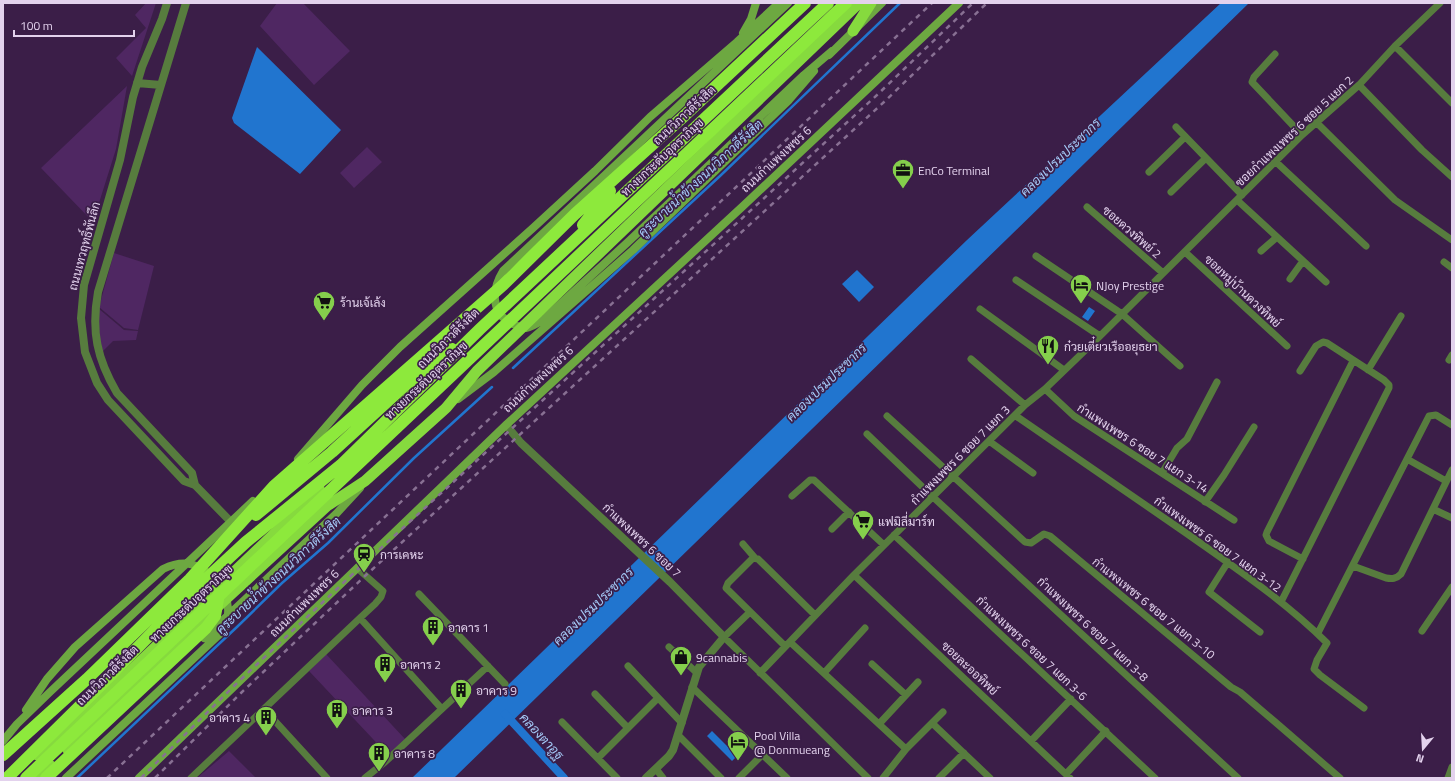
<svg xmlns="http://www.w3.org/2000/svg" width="1455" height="781" font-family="'Titillium Web',Sarabun,sans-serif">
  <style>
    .green { fill: #4f2762 }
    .water { fill: #2175cf }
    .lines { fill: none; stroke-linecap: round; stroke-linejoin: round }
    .stream { stroke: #2175cf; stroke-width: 2.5 }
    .canal { stroke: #2175cf; stroke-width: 8 }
    .minor { stroke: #577c3e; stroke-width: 7 }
    .tertiary { stroke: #577c3e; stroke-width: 8 }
    .secondary { stroke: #6da841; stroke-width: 8 }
    .trunk { stroke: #86da3e; stroke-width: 11 }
    .motorway { stroke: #8de93c; stroke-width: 12 }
    .rail { stroke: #887093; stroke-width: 2.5; stroke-dasharray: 5 5; stroke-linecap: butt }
    .labels { text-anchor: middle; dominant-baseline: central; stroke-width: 3.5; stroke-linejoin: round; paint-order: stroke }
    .street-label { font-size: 12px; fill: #e3d2ed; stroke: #3b1e48 }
    .poi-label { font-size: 12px; fill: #e3d2ed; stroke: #3b1e48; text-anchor: start }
    .water-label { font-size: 13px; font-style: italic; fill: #a4c9f6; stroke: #3b1e48 }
  </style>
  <rect width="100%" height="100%" fill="#3b1e48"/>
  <path class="green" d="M146 3H156L132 76 116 58 146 28 135 15Z
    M277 3H303L350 51 314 85 260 26Z
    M127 86 116 149 93 222 41 168Z
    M367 147 382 162 354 188 340 173Z
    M114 253 154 266 138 330 124 328 99 307Z
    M99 309 124 330 138 331 136 340 113 341 103 351C98 337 99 324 99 309Z
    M326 654 405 739 388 755 309 671Z
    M229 751 256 778H197Z"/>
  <path class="water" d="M1221 3H1249L454 778H412L967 240Z
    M257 47 341 130 300 174 234 123 232 118Z
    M857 270 874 287 859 302 842 284Z
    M1089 307 1095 311 1088 321 1082 317Z
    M712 731 737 756 732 761 707 736Z"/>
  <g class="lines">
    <path class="stream" d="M513 368 720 176 900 3
      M77 778 238 626 282 583 328 543 414 458 492 387"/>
    <path class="canal" d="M505 714 564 778"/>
    <path class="minor" d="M1395 46 1452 103
      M1275 54 1254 77 1252 82 1302 135
      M1359 85 1422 150 1452 177
      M1317 123 1395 200 1452 240
      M1176 127 1242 195
      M1276 162 1366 246
      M1149 172 1185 137
      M1171 192 1206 158
      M1237 200 1326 282
      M1087 207 1163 273
      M1261 251 1277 237
      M1185 252 1287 346
      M1036 256 1122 314 1180 366
      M1444 262 1452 268
      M1290 279 1303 261
      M1016 280 1100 336
      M980 309 1064 370
      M971 359 1025 405
      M1449 360 1452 355
      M1368 370 1401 316
      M1045 389 1074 416 1234 520
      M887 416 1025 542 1031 543 1044 534 1050 536 1231 687 1240 692 1274 721 1340 778
      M1016 416C1072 455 1129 494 1186 533 1234 567 1285 601 1327 643L1317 660 1314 669 1320 675 1364 708
      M867 434 933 497 1238 778
      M989 441 1033 473
      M1407 459 1446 481
      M1162 473 1177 448 1187 439 1217 382
      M792 496 810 480H814L884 545
      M1205 502 1224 475 1254 427
      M1433 509 1452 518
      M832 529 849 512
      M894 535 1155 778
      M743 544 755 558
      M1303 559 1269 541 1266 535 1267 532 1353 361
      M1228 562 1209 592 1260 632
      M1353 566 1386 578C1392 579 1396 579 1401 574L1452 470
      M854 575 1070 778
      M419 594 505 684
      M1281 602 1389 388V385L1384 380 1327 343 1323 342 1316 346 1300 371
      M750 612 724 637 868 778
      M360 618 442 709
      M1422 631 1452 587
      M1318 633 1429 416 1436 415 1452 425
      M790 642 906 749
      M785 646 726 588 728 583 753 558 758 559 815 615
      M669 647 697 673
      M872 664 906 695
      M628 666 682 723
      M760 673 854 575 1025 405 1045 389 1100 336 1302 135 1359 85 1395 46 1440 3
      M824 673 865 628
      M692 687 787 778
      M595 694 628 728
      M264 709 327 778
      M562 722 617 778
      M932 723 990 778
      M879 724 918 682
      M678 735 721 778
      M1031 741 1071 699
      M598 758 658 698
      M656 769 663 778
      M1066 774 1106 731
      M191 778 360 618 375 604 381 597 383 591 357 568
      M365 778 385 762 488 666
      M739 778 763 754
      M883 778 906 749 943 712
      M939 778 964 753
      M1448 778 1452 767"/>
    <path class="tertiary" d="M167 3 162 19 142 67 133 97 120 160 84 285 81 318 85 352 97 383 108 400 184 481 195 485 231 522
      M186 3 98 292C91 331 97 359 117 393L192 473 195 485
      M137 83 161 85
      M506 425 521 443 670 582 724 637 699 667 673 750 669 756 646 778"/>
    <path class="secondary" d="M788 3 503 271C492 289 490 312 511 323 515 325 520 328 526 328 533 327 539 322 545 318L628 242 804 75 832 51
      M743 33 751 19 756 3
      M829 55 882 3
      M458 399 494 372 633 250 789 100 814 71
      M298 459 362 385 400 347 533 228 595 171 650 117 737 42 779 3
      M204 638 336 514 360 488
      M26 710 47 679 75 647 163 569C186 558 202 564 217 583 223 591 228 599 228 609 229 616 226 623 224 630L66 778
      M3 741 17 724 50 692 253 501
      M139 778 506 425 742 207 959 3"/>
    <path class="trunk" d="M853 31 871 3
      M68 750 190 632 327 506 365 481 446 408 477 371 859 3
      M37 755 81 718 297 512 319 488
      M38 778 51 766"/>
    <path class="motorway" d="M583 225 610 191
      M256 515 332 452 425 367 452 349
      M3 755 87 679 190 579 274 486 503 285 575 214 683 117 805 3
      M7 778 95 691 193 591 246 542 341 465 480 329 828 3
      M26 778 846 3
      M46 778 206 628 215 616 219 594"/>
    <path class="rail" d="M107 778 932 3
      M141 778 235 685 358 569 877 95 973 3
      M155 778 242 692 365 576 884 102 987 3"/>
  </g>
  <defs>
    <g id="office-pin" transform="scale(1.15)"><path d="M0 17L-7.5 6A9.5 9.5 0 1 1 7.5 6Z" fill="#85cf4c" stroke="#3b1e48"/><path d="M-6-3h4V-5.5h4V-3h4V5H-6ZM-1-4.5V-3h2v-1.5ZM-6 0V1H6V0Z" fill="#111"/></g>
    <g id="hotel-pin" transform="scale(1.15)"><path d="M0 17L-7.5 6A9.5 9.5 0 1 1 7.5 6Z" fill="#85cf4c" stroke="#3b1e48"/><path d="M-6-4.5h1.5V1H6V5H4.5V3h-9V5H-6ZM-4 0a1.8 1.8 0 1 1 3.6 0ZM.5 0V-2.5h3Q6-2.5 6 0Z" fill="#111"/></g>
    <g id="supermarket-pin" transform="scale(1.15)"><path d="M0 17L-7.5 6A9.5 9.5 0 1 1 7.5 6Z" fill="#85cf4c" stroke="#3b1e48"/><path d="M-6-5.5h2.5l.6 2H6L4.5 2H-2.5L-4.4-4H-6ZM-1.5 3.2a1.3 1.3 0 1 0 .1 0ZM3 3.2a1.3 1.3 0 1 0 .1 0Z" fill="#111"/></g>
    <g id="restaurant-pin" transform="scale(1.15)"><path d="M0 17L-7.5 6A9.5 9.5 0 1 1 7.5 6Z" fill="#85cf4c" stroke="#3b1e48"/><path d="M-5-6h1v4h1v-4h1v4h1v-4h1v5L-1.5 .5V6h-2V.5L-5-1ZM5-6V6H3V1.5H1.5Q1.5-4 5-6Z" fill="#111"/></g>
    <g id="station-pin" transform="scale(1.15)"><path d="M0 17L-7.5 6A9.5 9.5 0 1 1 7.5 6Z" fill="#85cf4c" stroke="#3b1e48"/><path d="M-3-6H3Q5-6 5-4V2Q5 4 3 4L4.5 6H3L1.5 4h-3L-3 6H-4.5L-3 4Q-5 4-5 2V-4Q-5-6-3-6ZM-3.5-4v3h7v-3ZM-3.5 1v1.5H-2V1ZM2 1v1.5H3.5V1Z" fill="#111"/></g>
    <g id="building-pin" transform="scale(1.15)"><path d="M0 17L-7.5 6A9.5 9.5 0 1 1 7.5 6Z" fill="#85cf4c" stroke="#3b1e48"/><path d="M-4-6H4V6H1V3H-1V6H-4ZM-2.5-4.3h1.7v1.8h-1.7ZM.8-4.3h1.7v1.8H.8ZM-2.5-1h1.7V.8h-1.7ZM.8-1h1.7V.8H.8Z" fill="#111"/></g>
    <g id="shop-pin" transform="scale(1.15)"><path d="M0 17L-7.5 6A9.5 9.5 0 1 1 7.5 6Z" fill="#85cf4c" stroke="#3b1e48"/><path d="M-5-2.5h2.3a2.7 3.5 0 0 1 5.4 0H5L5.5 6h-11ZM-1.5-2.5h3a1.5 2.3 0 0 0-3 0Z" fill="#111"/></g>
  </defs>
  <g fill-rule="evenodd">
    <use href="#office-pin" x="903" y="170"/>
    <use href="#hotel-pin" x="1081" y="285"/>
    <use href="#supermarket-pin" x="324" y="302"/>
    <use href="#restaurant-pin" x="1048" y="346"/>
    <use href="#supermarket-pin" x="863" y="521"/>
    <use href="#station-pin" x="364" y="554"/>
    <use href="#building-pin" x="433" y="627"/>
    <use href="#shop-pin" x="681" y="657"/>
    <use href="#building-pin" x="385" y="664"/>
    <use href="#building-pin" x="461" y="690"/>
    <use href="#building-pin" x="337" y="710"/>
    <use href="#building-pin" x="266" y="717"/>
    <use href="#hotel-pin" x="738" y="742"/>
    <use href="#building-pin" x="379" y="753"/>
  </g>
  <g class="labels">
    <g class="street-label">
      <text transform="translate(684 115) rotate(-43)">ถนนวิภาวดีรังสิต</text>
      <text transform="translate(1294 131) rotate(-43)">ซอยกำแพงเพชร 6 ซอย 5 แยก 2</text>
      <text transform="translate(662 157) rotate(-43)">ทางยกระดับอุตราภิมุข</text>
      <text transform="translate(776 159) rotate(-43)">ถนนกำแพงเพชร 6</text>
      <text transform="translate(1132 232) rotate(41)">ซอยดวงทิพย์ 2</text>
      <text transform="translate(84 246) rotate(-75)">ถนนเทวฤทธิ์พันลึก</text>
      <text transform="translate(1243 291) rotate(43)">ซอยหมู่บ้านดวงทิพย์</text>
      <text transform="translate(448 338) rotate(-44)">ถนนวิภาวดีรังสิต</text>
      <text transform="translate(538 379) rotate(-43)">ถนนกำแพงเพชร 6</text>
      <text transform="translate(426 380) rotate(-43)">ทางยกระดับอุตราภิมุข</text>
      <text transform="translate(1143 448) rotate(33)">กำแพงเพชร 6 ซอย 7 แยก 3-14</text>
      <text transform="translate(960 455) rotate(-45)">กำแพงเพชร 6 ซอย 7 แยก 3</text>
      <text transform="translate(642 540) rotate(43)">กำแพงเพชร 6 ซอย 7</text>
      <text transform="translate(1218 544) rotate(36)">กำแพงเพชร 6 ซอย 7 แยก 3-12</text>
      <text transform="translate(191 603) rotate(-43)">ทางยกระดับอุตราภิมุข</text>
      <text transform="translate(304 603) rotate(-44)">ถนนกำแพงเพชร 6</text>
      <text transform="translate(1154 608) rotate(39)">กำแพงเพชร 6 ซอย 7 แยก 3-10</text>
      <text transform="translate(1093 629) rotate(43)">กำแพงเพชร 6 ซอย 7 แยก 3-8</text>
      <text transform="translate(1032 648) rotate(43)">กำแพงเพชร 6 ซอย 7 แยก 3-6</text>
      <text transform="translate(970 668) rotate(43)">ซอยละออทิพย์</text>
      <text transform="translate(107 675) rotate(-44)">ถนนวิภาวดีรังสิต</text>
    </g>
    <g class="poi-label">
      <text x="918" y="170">EnCo Terminal</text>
      <text x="1096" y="285">NJoy Prestige</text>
      <text x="340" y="302">ร้านเจ้เล้ง</text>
      <text x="1064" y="346">ก๋วยเตี๋ยวเรืออยุธยา</text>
      <text x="878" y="521">แฟมิลี่มาร์ท</text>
      <text x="380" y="554">การเคหะ</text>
      <text x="448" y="627">อาคาร 1</text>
      <text x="696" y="657">9cannabis</text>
      <text x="400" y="664">อาคาร 2</text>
      <text x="476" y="690">อาคาร 9</text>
      <text x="352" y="710">อาคาร 3</text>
      <text x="250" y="717" text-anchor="end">อาคาร 4</text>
      <text x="754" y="735">Pool Villa<tspan x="754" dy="14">@ Donmueang</tspan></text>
      <text x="394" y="753">อาคาร 8</text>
    </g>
    <g class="water-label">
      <text transform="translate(1060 157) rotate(-44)">คลองเปรมประชากร</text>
      <text transform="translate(700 178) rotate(-43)">คูระบายน้ำข้างถนนวิภาวดีรังสิต</text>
      <text transform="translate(826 382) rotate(-44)">คลองเปรมประชากร</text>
      <text transform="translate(278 575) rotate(-43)">คูระบายน้ำข้างถนนวิภาวดีรังสิต</text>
      <text transform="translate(593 606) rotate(-44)">คลองเปรมประชากร</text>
      <text transform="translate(542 736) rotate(47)">คลองตาอูฐ</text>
    </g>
  </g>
  <rect width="1455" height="781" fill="none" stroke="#e3d2ed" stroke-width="8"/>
  <g transform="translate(1423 749) rotate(198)" stroke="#3b1e48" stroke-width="3" paint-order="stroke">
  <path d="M0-3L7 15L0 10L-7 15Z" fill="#e3d2ed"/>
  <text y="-6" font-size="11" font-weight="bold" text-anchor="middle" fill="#e3d2ed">N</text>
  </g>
  <path d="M14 30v6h120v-6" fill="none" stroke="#e3d2ed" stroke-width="2"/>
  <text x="20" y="30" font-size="12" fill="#e3d2ed" stroke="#3b1e48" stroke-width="3" paint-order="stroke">100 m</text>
</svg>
